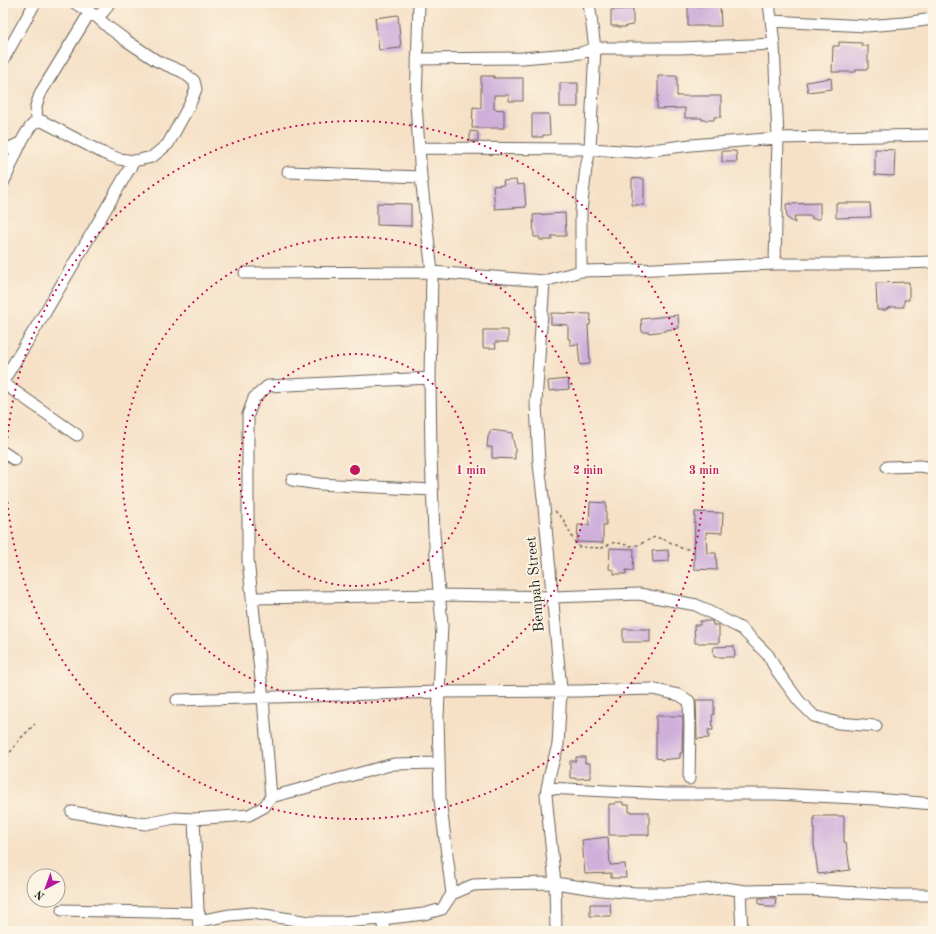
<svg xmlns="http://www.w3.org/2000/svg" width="936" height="934" font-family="'Old Standard TT',serif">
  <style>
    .building { fill: #d0b0db }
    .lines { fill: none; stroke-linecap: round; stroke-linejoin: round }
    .street-casing { stroke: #686158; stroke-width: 13 }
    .path { stroke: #686158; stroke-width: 1.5; stroke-dasharray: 3 3; stroke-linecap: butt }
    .street { stroke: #fff; stroke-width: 11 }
    .ring { fill: none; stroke: #c2185b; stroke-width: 2; stroke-dasharray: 2 4 }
    .labels { text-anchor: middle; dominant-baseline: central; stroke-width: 3.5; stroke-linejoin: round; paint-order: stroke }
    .street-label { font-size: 15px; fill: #1c1c1c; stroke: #fcf5e5 }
    .centre { fill: #c2185b; stroke: #fcf5e5; stroke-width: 2 }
    .ring-label { font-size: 12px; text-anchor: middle; font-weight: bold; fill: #c2185b; stroke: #fcf5e5; stroke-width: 3.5; stroke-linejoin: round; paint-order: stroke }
  </style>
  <rect width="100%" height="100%" fill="#fcf5e5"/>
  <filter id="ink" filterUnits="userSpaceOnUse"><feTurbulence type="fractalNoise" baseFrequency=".025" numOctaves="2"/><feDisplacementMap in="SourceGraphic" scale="8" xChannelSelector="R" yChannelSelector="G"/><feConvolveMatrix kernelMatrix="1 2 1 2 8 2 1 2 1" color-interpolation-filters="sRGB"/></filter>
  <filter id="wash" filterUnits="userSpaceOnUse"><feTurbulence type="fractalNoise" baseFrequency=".012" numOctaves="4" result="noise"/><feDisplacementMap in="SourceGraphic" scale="16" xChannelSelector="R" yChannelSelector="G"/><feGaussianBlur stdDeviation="0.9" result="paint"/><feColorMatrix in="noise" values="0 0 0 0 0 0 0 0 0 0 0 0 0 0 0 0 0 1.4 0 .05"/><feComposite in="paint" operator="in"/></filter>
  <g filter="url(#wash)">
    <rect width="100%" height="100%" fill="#f6e1c7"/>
    <g id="blocks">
      <path class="building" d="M688 6H720L721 26H688Z
        M633 9V25L626 26V27H618V26H611V10Z
        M398 15 401 48 379 50 375 18Z
        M839 42 862 43V46H868V69H856V72H832L833 46H839Z
        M481 76H494V78H523V101H509V95H494V109L504 110V128H472L473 107 481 108Z
        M658 76H677V96H721V117H714V120H702V118H685V108L657 109V98H658Z
        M831 78 832 89 808 92 806 82Z
        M560 83H578V107H560Z
        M532 114H549L550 135H543V137H532Z
        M470 131 478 132V141H470Z
        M875 149 895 150 894 176 875 175Z
        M722 151H736L737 162H722Z
        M632 178 644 179V205H632Z
        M516 180 517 185 524 184 526 207 495 209 493 186 504 185 503 181Z
        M377 203 411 204V226L377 225Z
        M820 203V219H812V216H794L795 223 787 218 786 204Z
        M836 203H870L871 217 836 218Z
        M565 213 566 236H552V240H540V237H534L533 215Z
        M909 282V300H904V307H892L886 309V310H877L876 283Z
        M551 313 591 314 590 325H588L590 364 580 365 578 344 570 345V339H568V325L551 324Z
        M678 315 679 328 666 330V331L649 333V332H642L641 319Z
        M483 330H508V342H495L496 348H483Z
        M568 379 569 389 549 391 548 381Z
        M491 430 513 433 512 436 515 448V459L492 458V447H487L488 437Z
        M590 502 606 503V525H603V543L577 542 578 525H589Z
        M695 512 723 513 722 533 706 532 707 553H716L717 570 694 569Z
        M610 548 634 549 633 571 626 570V574H614V570L609 569Z
        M668 550 669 561 653 562 652 551Z
        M700 621H712L713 625H719V643H695L694 625H700Z
        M623 629H650V642H623Z
        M734 646 735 657H714L713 647Z
        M696 700H714V715H712L713 730H708L709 738 697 739Z
        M656 716H683L682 753H680V758L661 760V759L656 758Z
        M576 757H585V763H590V778L575 779V778H570V761H576Z
        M615 802H623V805H629V812H649V835H609V804H615Z
        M814 816H844V842H846L850 870 818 874 814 844Z
        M608 837 610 865 625 864 626 878H611V873L585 874 582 840Z
        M759 898H776L775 907H765V905L759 904Z
        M590 904H610L611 916H590Z"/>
    </g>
  </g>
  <g filter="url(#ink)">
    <use href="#blocks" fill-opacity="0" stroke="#686158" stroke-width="1"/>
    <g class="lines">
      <g class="street-casing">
        <path id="street" d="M75 3 97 17 104 11 109 3
          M419 3 416 104 421 177 432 272 430 378 431 456 434 533 442 625 438 717 440 799 452 894
          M769 3 774 44 778 138 775 264
          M772 21 866 26 904 23 933 19
          M417 59 522 58 581 53 595 48H681L774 44
          M3 60 35 3
          M37 121 36 106 41 92 90 12
          M419 148 590 149 636 152 691 145 778 138 933 135
          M3 151 20 143
          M288 172 421 177
          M3 183C11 169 23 129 36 122 38 121 40 121 42 121L103 153 119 159 134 161 152 157 168 144 190 104 196 89 194 81 183 72 157 61 127 41 108 27 97 17
          M581 271V211L586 168 590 149 595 48 589 3
          M245 273 432 272 544 281 581 271 631 270 775 264H871L933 262
          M544 281 536 403 539 464 544 506 561 690 558 745 550 773 546 794 548 816 555 883 556 931
          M3 381 43 316 134 161
          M3 383 77 435
          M3 452 15 460
          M887 467 920 466 933 468
          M292 480 319 484 432 490
          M252 598 439 595 553 597 639 594 696 605 742 629 768 655 777 671 799 701 814 716 838 723 876 726
          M177 700 439 692 579 691 652 689 679 695 689 701 690 726 689 779
          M547 788 667 794H775L875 799 933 804
          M271 797 263 698 248 560V415L254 398 268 386 430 378
          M72 812 145 824 175 818 194 819 249 815 264 807 271 797 394 764 439 763
          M194 819 199 931
          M740 891 742 931
          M62 910 199 913
          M382 919 384 931
          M199 921 230 915 252 913 309 922H342L382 919 424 914 442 909 452 894 473 885 495 884 555 883 601 890 636 893H668L725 888 745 891 809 890 894 895H933"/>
      </g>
      <path class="path" d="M555 511 563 519 574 541 579 547 602 548 612 543H619L629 546 638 545 655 537 666 540 681 548 689 549
        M3 762 20 739 35 724"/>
      <use href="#street" class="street"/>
    </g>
  </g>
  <g class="ring">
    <circle cx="355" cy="470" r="116"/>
    <circle cx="355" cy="470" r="233"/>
    <circle cx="355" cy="470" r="349"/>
  </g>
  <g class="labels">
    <g class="street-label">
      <text transform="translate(536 584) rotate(-95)">Bempah Street</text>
    </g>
  </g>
  <circle cx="355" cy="470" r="6" class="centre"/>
  <g class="ring-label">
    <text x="471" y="474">1 min</text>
    <text x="588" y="474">2 min</text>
    <text x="704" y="474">3 min</text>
  </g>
  <rect width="936" height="934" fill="none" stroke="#fcf5e5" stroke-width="16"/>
  <g transform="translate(46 888) rotate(221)"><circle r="19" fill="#fcf5e5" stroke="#a29e95"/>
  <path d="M0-3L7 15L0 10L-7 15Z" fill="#b5179e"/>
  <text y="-6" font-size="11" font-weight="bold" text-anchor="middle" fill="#1c1c1c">N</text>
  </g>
</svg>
